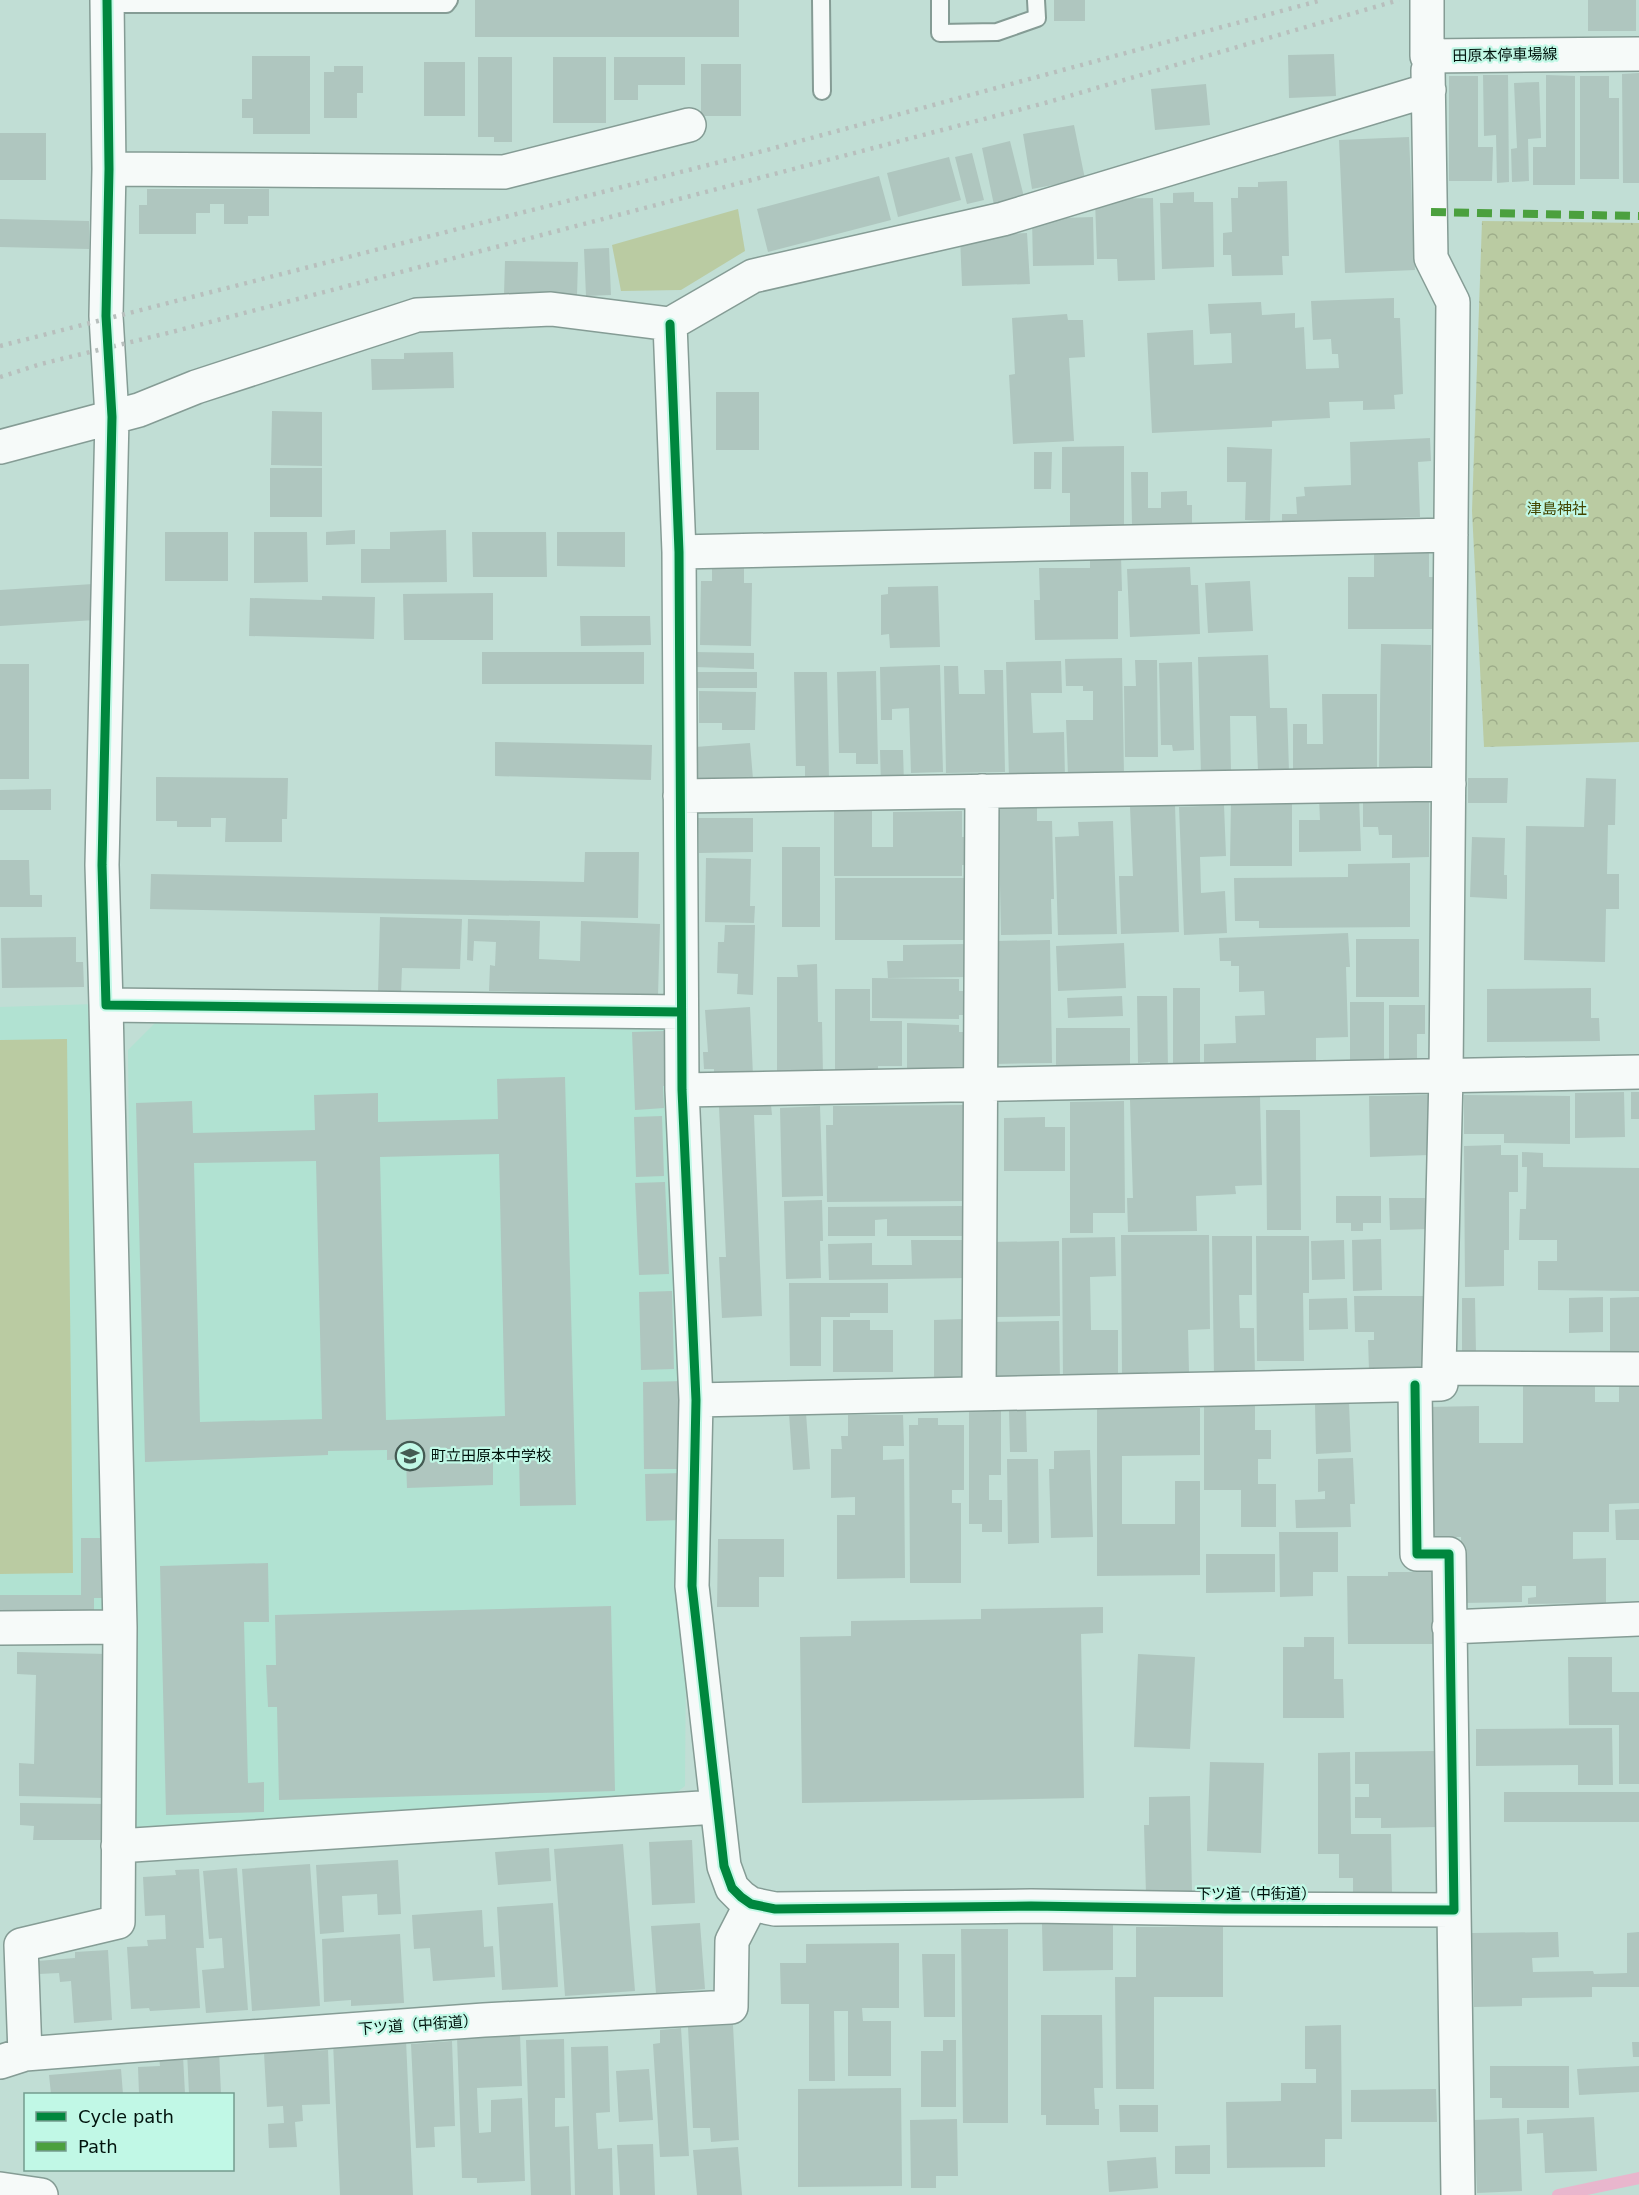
<svg xmlns="http://www.w3.org/2000/svg" width="1639" height="2195" font-family="'DejaVu Sans','Noto Sans JP',sans-serif">
  <style>
    .built { fill: #b1e2d2 }
    .green { fill: #bacba2 }
    .forest { fill: url(#forest-crowns) }
    .lines { fill: none; stroke-linecap: round; stroke-linejoin: round }
    .stream { stroke: #e9b6cd; stroke-width: 12 }
    .building { fill: #afc6bf; fill-rule: evenodd }
    .service-casing { stroke: #859c95; stroke-width: 20 }
    .minor-casing { stroke: #859c95; stroke-width: 36 }
    .secondary-casing { stroke: #859c95; stroke-width: 36 }
    .service { stroke: #f6faf9; stroke-width: 16 }
    .minor { stroke: #f6faf9; stroke-width: 33 }
    .secondary { stroke: #f6faf9; stroke-width: 33 }
    .rail { stroke: #b8bfbd; stroke-width: 4.5; stroke-dasharray: 3 6; stroke-linecap: butt }
    .quiet { stroke: #4ba03e; stroke-width: 8; stroke-dasharray: 15 8; stroke-linecap: butt }
    .cycleway-casing { stroke: #c1f8e6; stroke-width: 13 }
    .cycleway { stroke: #00873e; stroke-width: 9 }
    .labels { text-anchor: middle; dominant-baseline: central; stroke-width: 4.5; stroke-linejoin: round; paint-order: stroke }
    .street-label { font-size: 15px; fill: #01130d; stroke: #c1f8e6 }
    .park-label { font-size: 15px; fill: #424500; stroke: #c1f8e6 }
    .poi-label { font-size: 15px; fill: #01130d; stroke: #c1f8e6; text-anchor: start }
  </style>
  <defs>
    <pattern id="forest-crowns" width="20" height="18" patternUnits="userSpaceOnUse" patternTransform="scale(1.5)"><rect width="20" height="18" fill="#bacba2"/><path d="M2 6a3 3 0 1 1 6 0M12 15a3 3 0 1 1 6 0" fill="none" stroke="#9ead8a"/></pattern>
  </defs>
  <rect width="100%" height="100%" fill="#c1ded5"/>
  <path class="built" d="M95 1004 112 1606 94 1613 0 1614V1007Z
    M157 1021 667 1029 677 1368 688 1382 685 1786 664 1802 143 1830 126 1822 133 1530 128 1050Z"/>
  <path class="green" d="M738 209 745 251 681 290 621 291 612 245Z
    M67 1039 73 1573 0 1574V1040Z"/>
  <path class="forest" d="M1482 221 1639 223V742L1484 747 1472 511Z"/>
  <g class="lines">
    <path class="stream" d="M1558 2195 1639 2178"/>
  </g>
  <path class="building" d="M475 0H739V37H475Z
    M1054 0H1085V21H1054Z
    M1588 0H1636V31H1588Z
    M1334 54 1336 96 1289 98 1288 55Z
    M252 56H310V134H253V118H242V99H252Z
    M478 57H512V142H494V137H478Z
    M553 57H606V123H553Z
    M614 57H685V85H638V100H614Z
    M424 62H465V116H424Z
    M701 64H741V116H701Z
    M334 66H363V93H357V118H324V72H334Z
    M1639 73V183H1623L1622 74Z
    M1483 75H1508L1509 182 1497 183 1496 135 1484 136Z
    M1546 75 1575 76V185H1533V147H1546Z
    M1449 76H1478V147H1493L1492 181H1449Z
    M1580 76H1609V98H1619V179H1580Z
    M1539 82 1541 138 1528 139 1529 181 1512 182 1511 149 1517 148 1514 83Z
    M1206 84 1210 125 1155 130 1151 89Z
    M1074 125 1085 179 1032 189 1023 134Z
    M0 133H46V180H0Z
    M1409 137 1415 270 1345 273 1339 140Z
    M1010 141 1024 197 994 205 982 148Z
    M972 153 984 200 967 204 955 157Z
    M949 157 961 200 898 217 887 173Z
    M879 176 891 220 768 252 757 209Z
    M1287 181 1289 256H1282L1283 275 1232 276 1231 255H1223V233L1232 232 1231 198H1238V187H1258V182Z
    M147 189H269V216H248V224H224V204H210V213H196V234H139V205H147Z
    M1194 192V202H1213L1214 267 1162 269 1160 203H1173V193Z
    M1153 198 1155 280 1118 281 1117 259H1097L1095 199Z
    M1093 217 1094 265 1033 266 1032 219Z
    M0 219 89 221V249L0 247Z
    M1027 233 1030 284 962 286 960 236Z
    M609 248 611 295 586 296 584 249Z
    M505 261 578 262 577 296 504 294Z
    M1394 298V318H1400L1403 394 1394 395 1395 409 1363 410V401L1329 402 1330 418 1272 421V427L1152 433 1147 333 1193 330 1194 365 1232 363 1231 333 1210 334 1208 304 1261 302 1262 315 1295 313V328L1304 327 1306 369 1339 368 1338 354H1332L1331 339 1313 340 1311 301Z
    M1067 314 1068 320H1083L1085 357 1069 358 1074 441 1013 444 1009 375 1015 374 1012 318Z
    M453 352 454 388 372 390 371 359H404V353Z
    M716 392H759V450H716Z
    M272 411 322 412V466L271 465Z
    M1430 438 1431 461 1418 462 1420 517 1282 523V514H1297L1296 497 1305 496 1304 487 1351 485 1350 442Z
    M1124 446V525L1070 526V493H1062V447Z
    M1227 447 1272 449 1270 521 1245 520 1246 482H1227Z
    M1034 452H1052L1051 489H1034Z
    M270 468H322V517H270Z
    M1131 472H1148V508H1161V492L1187 491V505H1192V523L1132 524Z
    M355 530V544L326 545V532Z
    M446 530 447 582 361 583V549H390V532Z
    M165 532H228V581H165Z
    M254 532H307L308 582 254 583Z
    M472 532H546L547 577H473Z
    M557 532H625V567L557 566Z
    M1374 549H1429V577H1434V629H1348V577H1374Z
    M1121 555 1122 591H1118V639L1035 640 1034 600H1040L1039 568H1090V556Z
    M712 565 744 566V583H752L751 646 700 645 701 581H712Z
    M1190 567 1191 585H1198L1200 634 1130 637 1127 569Z
    M1250 581 1253 631 1208 633 1205 583Z
    M93 584 95 620 0 626V590Z
    M938 586 940 647 890 648 889 634 881 635V595L888 594V587Z
    M493 593V640H404L403 594Z
    M322 596 375 597 374 639 249 636 250 598 322 600Z
    M580 616H650L651 645 581 646Z
    M1381 644 1431 645 1430 769H1379Z
    M482 652H644V684H482Z
    M695 652 754 653V669L695 667Z
    M1268 655 1270 708H1287L1289 772H1258L1256 716H1230L1231 773 1201 774 1198 657Z
    M1122 658 1124 775 1068 776 1066 720H1093V691H1083V686H1066L1065 659Z
    M1135 660H1157L1158 757H1125L1124 686H1136Z
    M1061 661 1062 693H1031L1033 733 1064 732 1065 778 1009 779 1006 662Z
    M1192 662 1194 750 1173 751 1172 745H1161L1159 663Z
    M0 664H29V779H0Z
    M940 665 943 772 911 773 909 708 892 709V720H881L880 667Z
    M944 666H958L959 694H985L984 670H1003L1005 772 946 773Z
    M876 671 878 764H856V753H839L837 672Z
    M694 672H757V688H693Z
    M794 672H827L829 779 805 780V766H796Z
    M699 691 756 692 755 730H722V723H699Z
    M1322 694H1377V771L1293 772V724H1307V744H1323Z
    M495 742 652 745 651 780 495 776Z
    M750 743 753 779 697 783 695 747Z
    M880 750H903L904 784H881Z
    M156 777 288 778 287 819H282V842H225L226 818H211V827H177V821H156Z
    M1468 778H1508L1507 803H1468Z
    M1586 778 1616 779 1615 825H1608L1607 874H1619V909H1606L1605 962 1524 960 1526 826 1584 827Z
    M51 789V810H0V790Z
    M1359 797 1361 851 1299 852V820H1320L1319 798Z
    M1429 797V857L1392 858V835H1379L1378 827H1363V798Z
    M1231 800H1292V866H1230Z
    M1175 805 1179 932 1121 934 1119 876H1133L1130 807Z
    M1224 805 1226 856 1200 857 1201 893 1225 891 1227 933 1184 935 1179 807Z
    M995 807H1037V821H1052L1054 899H1051L1052 934 1001 935 999 834H995Z
    M872 810V847H893V812L962 811V837H969V865H962V876H834V811Z
    M698 818H753V852L699 853Z
    M1113 821 1117 934 1058 935 1055 837 1079 836 1078 822Z
    M1472 837 1505 838 1504 875H1507V899L1470 897Z
    M782 847H820V927H782Z
    M585 852H639L638 918 150 909 151 874 584 882Z
    M706 858 751 859 750 906H755L754 923 705 922Z
    M0 860H29L30 895H42V907H0Z
    M1410 863V927L1259 928V921H1235L1234 878 1348 877V864Z
    M835 878H965L968 940H835Z
    M380 917 462 919 460 969 402 968 401 994 378 993Z
    M468 919 540 921 539 959 580 961 581 921 660 924 658 996 489 991 490 965 495 966 496 942 474 941 473 961 467 960Z
    M725 925H755L753 995 737 994 738 974 717 973 718 942H724Z
    M1348 933 1350 967H1346L1348 1037 1316 1038V1067L1204 1071V1044L1236 1043 1235 1016 1265 1015 1264 991 1239 992V966H1231V961H1220L1219 938Z
    M76 937V962H83L84 987 2 988 1 938Z
    M1356 939H1419V997H1356Z
    M1050 940 1052 1063 994 1064 996 941Z
    M1124 943 1126 988 1058 991 1056 946Z
    M967 944 968 977 888 978 887 961H903V945Z
    M817 964 818 1022H822L823 1076H777V977H798L797 965Z
    M872 978 959 979V991H968V1015H959V1019L872 1018Z
    M1173 988H1200V1071H1173Z
    M1591 988V1018H1599L1600 1041 1487 1042V989Z
    M835 989H870V1021H902V1066H878V1072H835Z
    M1122 996 1123 1016 1068 1018 1067 998Z
    M1137 996H1167L1168 1071H1150V1062L1138 1063Z
    M1350 1002H1384V1065H1350Z
    M1389 1005H1425V1034H1417V1065H1389Z
    M750 1007 753 1076 714 1078V1069H704L703 1052H708L705 1010Z
    M907 1023 959 1025V1032H965V1074L907 1073Z
    M1056 1028H1130V1071L1056 1072Z
    M664 1031 666 1086H663L664 1108 635 1110 632 1032Z
    M565 1077 576 1505 520 1506 519 1453 507 1454V1457H493V1485L407 1488 406 1459 387 1460V1450L328 1451V1455L145 1462 136 1103 192 1101 193 1133 315 1130 314 1095 378 1093V1122L498 1119 497 1079ZM499 1154 505 1416 386 1420 380 1157ZM316 1161 322 1419 200 1422 194 1163Z
    M1624 1092 1625 1137 1575 1138V1093Z
    M1631 1092H1639V1119H1631Z
    M1428 1095 1429 1155 1370 1157 1369 1096Z
    M1464 1095 1570 1096V1144L1504 1143V1134H1464Z
    M1260 1097 1262 1185 1235 1186 1236 1194 1196 1196 1197 1231 1128 1232 1127 1198H1133L1130 1100Z
    M1124 1101 1125 1213H1093V1233H1070V1102Z
    M771 1105 772 1115H754L762 1316 722 1318 719 1257H726L719 1107Z
    M964 1105 965 1201 827 1202 826 1125H833V1106Z
    M820 1106 823 1196 782 1197 780 1108Z
    M1266 1110H1300L1301 1230H1267Z
    M662 1116 664 1176 636 1177 634 1117Z
    M1045 1117V1127H1065V1171H1004V1118Z
    M1501 1145V1155H1518V1192H1509V1250H1504V1286L1465 1287 1464 1146Z
    M1522 1152 1543 1153V1167L1639 1168V1291L1538 1290V1261H1557V1240H1519L1520 1209H1526L1527 1167H1522Z
    M665 1182 669 1274 639 1275 635 1183Z
    M1336 1196H1381V1223H1363V1231H1351V1223H1336Z
    M1389 1198H1430L1431 1229 1390 1230Z
    M822 1200 823 1241H820L821 1278 786 1279 784 1201Z
    M962 1206V1236H887V1219L875 1220V1236H828V1207Z
    M1121 1235H1209L1210 1329 1188 1330 1189 1372H1148V1377H1122Z
    M1212 1236H1252V1295H1239L1240 1328H1254L1255 1376H1214Z
    M1256 1236H1309V1293H1303L1304 1361H1257Z
    M1115 1237 1116 1276 1090 1277 1091 1330H1118V1379L1063 1380 1062 1238Z
    M1381 1239 1382 1290 1353 1291 1352 1240Z
    M911 1240H966L967 1278 829 1280 828 1244 872 1243V1265H912Z
    M1344 1240 1345 1279 1312 1280 1311 1241Z
    M1059 1241 1060 1316 994 1317 992 1242Z
    M789 1283H888V1313H850V1317H821V1366H790Z
    M672 1291 674 1369 641 1370 639 1292Z
    M1354 1296H1425V1370H1369L1368 1340H1374V1332H1355Z
    M1603 1297V1332L1569 1333V1298Z
    M1639 1297V1354H1610V1298Z
    M1347 1298 1348 1329 1309 1330V1299Z
    M1462 1298H1475L1476 1354H1462Z
    M965 1319 966 1381H934V1320Z
    M833 1320H870V1330H893V1372H833Z
    M1059 1321 1060 1380 990 1381 989 1322Z
    M684 1381 681 1469H644L643 1382Z
    M1575 1381H1595V1402H1619V1384H1639V1503L1609 1504V1532H1573V1559L1606 1558V1603L1528 1604V1598L1536 1597V1586H1522V1602L1462 1603 1461 1537H1429L1427 1407 1479 1406V1443H1523V1386H1575Z
    M1349 1403 1351 1452 1316 1454 1315 1404Z
    M1204 1404H1255V1430H1271V1459H1258V1484H1276V1527H1241V1490H1204Z
    M1097 1408H1200V1455L1122 1456V1524H1175V1481H1200V1575L1097 1576Z
    M1001 1409V1475H989V1500H1002V1532H982V1524H969V1410Z
    M1026 1410 1027 1452H1010L1009 1411Z
    M806 1413 810 1469 793 1470 789 1414Z
    M848 1415H903L904 1446H883V1460L904 1459 905 1578 837 1579V1515H855V1497L831 1498V1449H842L841 1436H848Z
    M918 1418H938V1425H964V1490H952V1503H961V1583H910L909 1425H918Z
    M1090 1450 1093 1537 1051 1538 1049 1469H1054V1451Z
    M1353 1458 1355 1504H1350L1351 1527 1296 1528 1295 1500 1325 1499V1491L1318 1492V1459Z
    M1007 1459H1038L1039 1543 1008 1544Z
    M682 1473 683 1520 646 1521 645 1474Z
    M1639 1509V1540H1616L1615 1510Z
    M1279 1532H1338V1572H1313V1596L1280 1597Z
    M81 1538H105V1598H94V1610L0 1611V1595H81Z
    M718 1539H784V1577H759V1607H717Z
    M1206 1554H1275V1592L1206 1593Z
    M268 1563 269 1622H244L248 1783 264 1782V1812L166 1815 160 1566Z
    M1388 1572H1437V1644H1348L1347 1576H1388Z
    M611 1606 615 1791 279 1800 277 1707H268L266 1665H276L275 1615Z
    M1103 1607V1633L1081 1634 1084 1798 802 1803 800 1637 851 1636V1621L981 1619V1609Z
    M1304 1637H1334V1679H1343L1344 1718H1283V1647H1304Z
    M17 1652 108 1654 105 1798 19 1796V1763L34 1764 36 1675 17 1674Z
    M1138 1654 1195 1657 1190 1749 1134 1747Z
    M1568 1657H1612V1692H1639V1784H1619V1725H1569Z
    M1612 1728 1613 1785H1578V1765L1476 1766V1729Z
    M1437 1751 1438 1827 1381 1828V1818H1355V1797H1369V1784H1355V1752Z
    M1350 1752 1351 1834H1391L1392 1893 1353 1894V1878H1339V1854H1318V1753Z
    M1210 1762 1264 1763 1261 1853 1207 1851Z
    M1504 1792H1639V1822H1504Z
    M1190 1796 1192 1893 1146 1894 1144 1825H1149V1797Z
    M20 1803 109 1804V1840H33L34 1826 20 1825Z
    M692 1840 695 1903 652 1905 649 1842Z
    M623 1844 635 1991 565 1996 554 1849Z
    M549 1848 551 1881 498 1885 495 1852Z
    M398 1860 401 1914 378 1915 377 1894 342 1896 344 1932 320 1934 316 1865Z
    M310 1864 320 2006 252 2011 242 1869Z
    M237 1868 248 2010 206 2013 202 1970 224 1968 222 1938 209 1939 203 1871Z
    M199 1869 204 1948H196L200 2008 150 2011 149 2008 131 2009 127 1947 148 1946 147 1940 166 1939 165 1915 145 1916 143 1877 176 1875 175 1870Z
    M553 1903 558 1987 502 1990 497 1907Z
    M482 1910 484 1947 493 1946 495 1977 433 1981 430 1948 414 1949 412 1915Z
    M700 1923 705 1989 656 1993 651 1926Z
    M1113 1923V1970L1043 1971 1042 1924Z
    M1136 1927H1223V1997H1154V2089H1116L1115 1977H1136Z
    M961 1929H1008V2123H963Z
    M1558 1932 1559 1957 1532 1958 1533 1972 1593 1971 1594 1974 1627 1973V1933L1639 1932V1987H1592V1997L1522 1998V2006L1474 2007 1472 1933Z
    M400 1934 404 2003 351 2006V2000L324 2002 322 1939Z
    M899 1943V2008H862L863 2021H891V2076H848V2011H834L835 2081H809V2004H781L780 1963H806V1944Z
    M108 1950 112 2020 74 2023 71 1981 60 1982 59 1973 39 1974 37 1961 75 1958V1952Z
    M922 1954H955V2017H924Z
    M1041 2015H1102L1103 2088H1094L1095 2109H1099V2125H1046V2115H1041Z
    M733 2025 739 2140 711 2142 710 2128H693L688 2027Z
    M1341 2025 1342 2139H1325V2167L1227 2168 1226 2102 1281 2101V2083H1316V2069H1305V2026Z
    M681 2028 689 2156 660 2157 653 2044 660 2043V2030Z
    M520 2035 522 2086 477 2088 479 2133 491 2132V2100L522 2098 525 2181 477 2183V2178H462L457 2037Z
    M564 2039 565 2098H555V2127L569 2126 571 2195H531L526 2040Z
    M406 2040 413 2195H340L333 2043Z
    M943 2040H956V2107H921V2051H943Z
    M452 2041 455 2126 434 2127 435 2147 416 2148 411 2044Z
    M1632 2042H1639V2057H1633Z
    M608 2046 610 2112 596 2113 598 2149 612 2148 613 2195H575L571 2047Z
    M219 2050 221 2094H189L187 2051Z
    M328 2050 330 2104 302 2105 303 2121 295 2122 297 2147 269 2148 268 2124 284 2123 283 2106 267 2107 264 2053Z
    M159 2056H183L185 2094H139L138 2067 160 2066Z
    M1490 2066H1569V2108H1502V2098H1490Z
    M1639 2066V2092L1579 2095 1577 2069Z
    M121 2069 123 2094H51L49 2075Z
    M649 2069 653 2120 619 2122 616 2071Z
    M901 2088 902 2186 798 2187V2089Z
    M1436 2089 1437 2122H1351V2090Z
    M1119 2105H1158V2132H1120Z
    M1594 2117 1597 2171 1545 2173 1543 2133 1527 2134V2120Z
    M1519 2118 1522 2191 1477 2193 1474 2120Z
    M957 2119 958 2176H936V2188H911L910 2120Z
    M653 2144 655 2195H620L617 2145Z
    M1210 2145V2174H1175V2146Z
    M738 2147 742 2195H697L693 2150Z
    M1156 2157 1158 2188 1109 2192 1107 2161Z"/>
  <g class="lines">
    <g class="service-casing">
      <path id="service" d="M821 0 822 91
        M940 0V33L997 32 1037 18 1036 0
        M108 4H446L449 0"/>
    </g>
    <g class="minor-casing">
      <path id="minor" d="M107 0 109 169 106 316 112 417 102 865 106 1005 681 1012
        M1428 70 1431 258 1453 302 1446 1075 1439 1368
        M109 169 504 172 689 125
        M670 324 679 552 682 1090 696 1400 692 1586 724 1866 732 1888 741 1897 751 1904 775 1909 1031 1906 1225 1909 1454 1910 1449 1554H1417L1415 1385
        M0 447 139 410 196 387 417 315 551 309 670 324 753 276 1003 219 1429 90
        M679 552 1451 535
        M680 796 1449 784
        M682 1090 1639 1072
        M979 1394 982 791
        M696 1400 1441 1384 1439 1368 1639 1369
        M1449 1627 1639 1619
        M0 1628 120 1627
        M118 1846 716 1807
        M1454 1910 1458 2195
        M25 2054 21 1945 118 1922 120 1627 106 1005
        M0 2062 25 2054 126 2046 484 2020 731 2007 732 1941 751 1904
        M0 2189 41 2195"/>
    </g>
    <g class="secondary-casing">
      <path id="secondary" d="M1427 0V56L1639 54"/>
    </g>
    <use href="#service" class="service"/>
    <use href="#minor" class="minor"/>
    <use href="#secondary" class="secondary"/>
    <path class="rail" d="M0 346 763 151 1322 0
      M0 377 41 364 172 332 1045 103 1399 0"/>
    <path class="quiet" d="M1431 212 1639 216"/>
    <g class="cycleway-casing">
      <path id="cycleway" d="M107 0 109 169 106 316 112 417 102 865 106 1005 681 1012
        M670 324 679 552 682 1090 696 1400 692 1586 724 1866 732 1888 741 1897 751 1904 775 1909 1031 1906 1225 1909 1454 1910 1449 1554H1417L1415 1385"/>
    </g>
    <use href="#cycleway" class="cycleway"/>
  </g>
  <defs>
    <g id="school-ring" transform="scale(1.5)"><circle r="9.5" fill="#c1f8e6" stroke="#445a53" stroke-width="1.5"/><path d="M0-5L7-2L0 1L-7-2ZM-4 1L0 2.5L4 1V4Q0 6-4 4Z" fill="#445a53"/></g>
  </defs>
  <g fill-rule="evenodd">
    <use href="#school-ring" x="410" y="1456"/>
  </g>
  <g class="labels">
    <g class="street-label">
      <text transform="translate(1505 55) rotate(-1)">田原本停車場線</text>
      <text x="1256" y="1894">下ツ道（中街道）</text>
      <text transform="translate(418 2025) rotate(-4)">下ツ道（中街道）</text>
    </g>
    <g class="park-label">
      <text x="1557" y="509">津島神社</text>
    </g>
    <g class="poi-label">
      <text x="431" y="1456">町立田原本中学校</text>
    </g>
  </g>
  <rect x="24" y="2093" width="210" height="78" fill="#c1f8e6" stroke="#749c8f" stroke-width="1.5"/>
  <rect x="36" y="2112" width="30" height="9" fill="#00873e" stroke="#749c8f" stroke-width="1.5"/>
  <text x="78" y="2123" font-size="18" fill="#01130d">Cycle path</text>
  <rect x="36" y="2142" width="30" height="9" fill="#4ba03e" stroke="#749c8f" stroke-width="1.5"/>
  <text x="78" y="2153" font-size="18" fill="#01130d">Path</text>
</svg>
